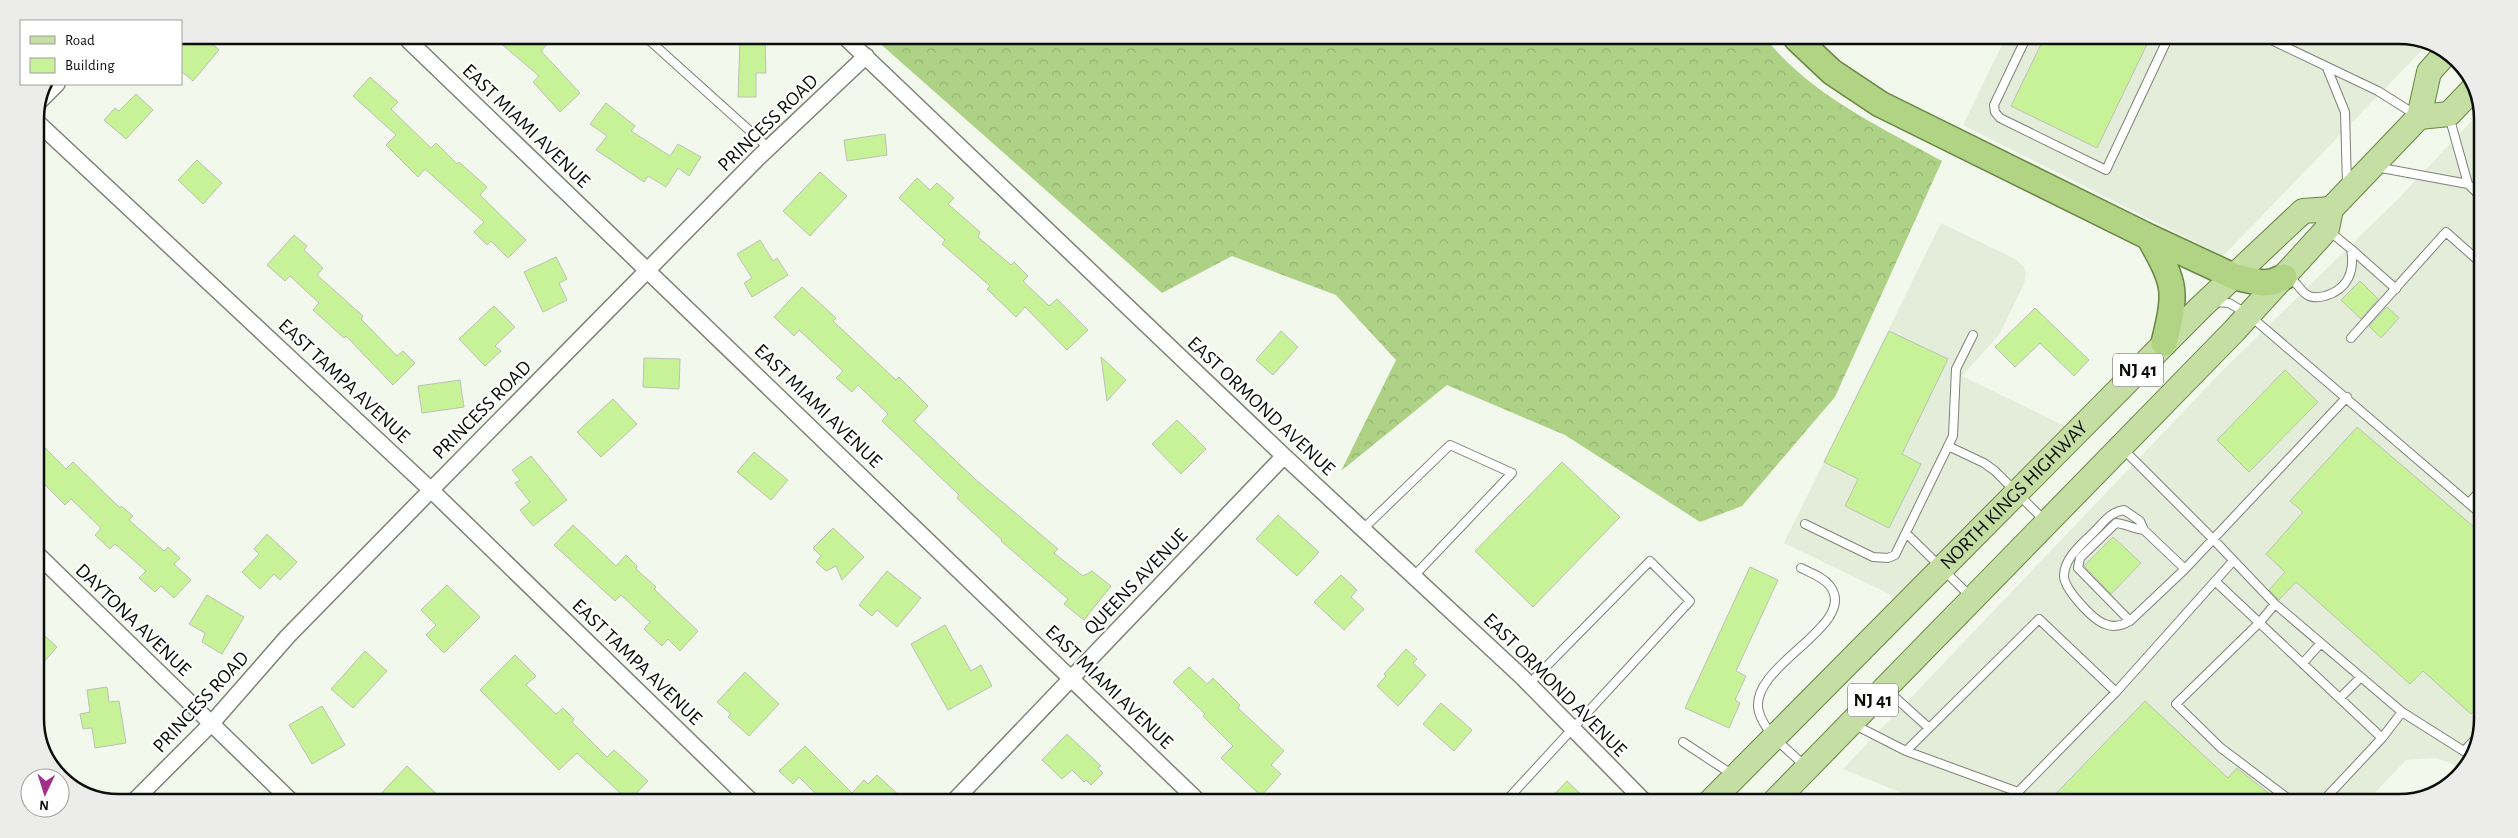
<svg xmlns="http://www.w3.org/2000/svg" width="2518" height="838" font-family="'Alegreya Sans',sans-serif">
  <style>
    .built { fill: #e3edd9 }
    .forest { fill: url(#forest-crowns) }
    .building { fill: #c7f297; stroke: #bcc3b6 }
    .lines { fill: none; stroke-linecap: round; stroke-linejoin: round }
    .service-casing { stroke: #7d8377; stroke-width: 10 }
    .minor-casing { stroke: #7d8377; stroke-width: 18 }
    .primary-casing { stroke: #6a8745; stroke-width: 26 }
    .trunk-casing { stroke: #6a8745; stroke-width: 28 }
    .service { stroke: #fff; stroke-width: 8 }
    .minor { stroke: #fff; stroke-width: 15 }
    .primary { stroke: #c4dea3; stroke-width: 24 }
    .trunk { stroke: #b0d384; stroke-width: 25 }
    .labels { text-anchor: middle; dominant-baseline: central; stroke-width: 4.5; stroke-linejoin: round; paint-order: stroke }
    .shield { fill: #fff; stroke: #555654; stroke-width: 1 }
    .shield-label { font-size: 19px; font-weight: bold; fill: #0c0e0a }
    .street-label { font-size: 20px; fill: #0c0e0a; stroke: #fff }
    .rim { fill: none; stroke: #0c0e0a; stroke-width: 2.5 }
  </style>
  <defs>
    <pattern id="forest-crowns" width="20" height="18" patternUnits="userSpaceOnUse" patternTransform="scale(1.25)"><rect width="20" height="18" fill="#aed285"/><path d="M2 6a3 3 0 1 1 6 0M12 15a3 3 0 1 1 6 0" fill="none" stroke="#94b372"/></pattern>
  </defs>
  <rect width="100%" height="100%" fill="#f2f8eb"/>
  <path class="built" d="M2421 38 2429 43 2223 256 1963 125 2005 39Z
    M2482 110 2480 741 2460 771 2453 764 2436 758 2406 760 2365 803 1924 802 1843 769 2224 369 2399 198Z
    M1941 223 2015 259 2024 267 2026 273 2024 284 1999 335 1962 376 2077 432 1908 603 1784 543Z"/>
  <path class="forest" d="M1766 39C1811 95 1880 127 1942 161L1835 397 1742 506 1700 522 1565 435 1447 385 1341 471 1396 360 1336 295 1232 256 1162 293 876 40Z"/>
  <path class="building" d="M2044 38H2150L2097 148 2011 106Z
    M740 40H765L766 73H756V97H738Z
    M181 41H209L219 50 193 81 181 71Z
    M498 41H550L541 51 580 93 560 112 533 82 539 76Z
    M370 77 398 102 391 109 431 148 436 143 457 164 459 162 487 187 480 195 526 240 508 258 491 241 487 245 474 232 484 222 425 169 418 177 386 145 396 135 353 96Z
    M136 94 153 110 126 139 104 120 115 108 119 111Z
    M606 103 635 126 631 131 670 156 678 144 701 157 689 176 678 168 666 187 648 176 644 182 596 150 607 136 590 124Z
    M885 134 887 155 847 161 844 140Z
    M197 160 222 183 203 204 178 180Z
    M820 172 847 196 810 236 783 211Z
    M917 178 930 190 937 183 954 198 948 204 980 232 978 237 1011 265 1014 262 1028 276 1023 281 1049 306 1057 299 1088 330 1067 350 1025 307 1016 317 987 289 990 286 942 244 945 240 899 198Z
    M294 235 307 246 304 250 323 268 317 275 363 316 361 319 397 356 403 351 415 363 393 385 346 336 344 338 313 310 319 303 290 276 285 281 267 265Z
    M760 240 773 261 777 258 788 275 752 297 744 283 752 278 737 254Z
    M556 257 567 279 559 283 567 300 543 312 524 272Z
    M2360 281 2378 299 2361 319 2341 300Z
    M802 287 836 318 833 321 896 380 899 377 928 406 914 421 975 479 1058 549 1054 553 1083 576 1092 571 1111 586 1084 620 1064 604 1068 599 1001 541 1002 540 957 498 959 495 882 421 888 414 858 385 852 392 836 378 843 371 799 330 794 336 774 317Z
    M494 306 515 327 495 346 501 351 485 366 459 339Z
    M2387 307 2399 318 2381 338 2369 326Z
    M2035 308 2089 360 2074 376 2040 343 2015 367 1995 347Z
    M1281 331 1298 347 1273 375 1256 360Z
    M1889 331 1948 359 1902 454 1921 464 1889 528 1845 506 1858 479 1824 462Z
    M1101 357 1126 380 1107 401Z
    M644 358 680 359 679 389 643 387Z
    M2285 370 2318 402 2249 472 2217 440Z
    M460 380 464 407 422 413 418 386Z
    M613 399 637 424 601 457 577 432Z
    M1177 420 1206 449 1181 474 1152 444Z
    M2357 427 2481 533 2480 704 2471 714 2423 671 2410 684 2296 582 2279 600 2269 590 2285 572 2266 554 2303 512 2290 501Z
    M35 438 66 469 73 462 120 508 121 506 133 516 129 520 164 551 168 547 180 558 174 564 191 580 174 598 161 586 155 592 139 578 146 571 115 544 110 549 95 535 101 528 71 499 65 505 35 475Z
    M754 452 788 480 771 500 737 472Z
    M531 456 567 500 533 526 520 510 530 502 515 483 520 480 512 470Z
    M1562 462 1620 517 1533 607 1475 551Z
    M1278 515 1319 552 1297 576 1256 539Z
    M573 525 616 566 626 555 637 566 636 569 656 587 654 589 698 631 680 651 668 639 662 646 644 629 650 622 621 595 615 601 554 545Z
    M833 528 864 557 842 580 836 566 826 571 816 562 821 556 813 548Z
    M267 534 297 562 280 580 274 574 260 589 242 572 259 554 254 549Z
    M2113 537 2141 563 2111 594 2084 566Z
    M1750 567 1778 580 1736 671 1746 676 1735 700 1740 703 1729 728 1685 708Z
    M887 571 921 598 897 627 877 610 872 616 859 605Z
    M1341 575 1357 590 1351 597 1364 609 1344 630 1314 602Z
    M447 585 480 617 444 653 426 635 436 625 421 610Z
    M207 595 244 617 222 654 202 642 205 633 189 624Z
    M945 625 971 671 981 665 992 686 948 710 911 644Z
    M35 627 57 647 35 672Z
    M1406 649 1417 659 1413 663 1426 675 1398 706 1377 686 1386 676 1384 674Z
    M365 651 387 671 353 708 331 689Z
    M515 655 536 676 526 685 556 714 563 708 574 719 572 722 607 757 614 750 648 781 629 801 577 753 559 770 480 690Z
    M1189 667 1207 684 1213 678 1240 705 1238 708 1284 751 1271 765 1281 774 1261 796 1221 758 1233 746 1203 716 1205 714 1173 682Z
    M745 672 779 704 749 736 728 717 731 714 717 702Z
    M107 687 109 702 119 701 126 743 95 748 92 728 83 729 80 714 90 712 87 690Z
    M2145 701 2228 778 2237 768 2281 803H2047Z
    M1441 703 1472 730 1454 751 1423 724Z
    M322 706 345 745 312 764 289 725Z
    M1067 734 1101 766 1098 768 1103 773 1091 785 1086 780 1084 782 1072 770 1062 779 1042 760Z
    M805 746 852 793 864 780 868 784 877 775 905 801H823L799 777 793 784 779 771Z
    M407 766 444 801 375 800Z
    M1567 781 1589 802H1547Z"/>
  <g class="lines">
    <g class="service-casing">
      <path id="service" d="M2026 38 1994 105 1995 112 2000 118 2106 170 2168 38
        M2267 38 2378 91 2416 115
        M649 40 770 149
        M2327 68 2345 112 2347 185
        M2449 116 2468 184 2482 198
        M2376 167 2468 184
        M2351 249 2396 289
        M2289 278C2297 281 2301 293 2309 296 2314 298 2321 297 2325 296 2348 289 2355 271 2351 249L2329 231
        M2215 302 2229 303 2249 315 2481 514
        M2351 338 2446 232 2482 264
        M1948 446 1984 463 1995 471 2044 520
        M2122 448 2212 538 2275 604 2402 712 2470 755
        M2469 503 2481 490
        M1805 524 1873 557 1888 558 1895 555 1953 436 1956 369 1973 335
        M1363 529 1450 445 1512 473 1414 576
        M1906 533 1971 597
        M1801 568C1811 573 1823 577 1830 586 1860 626 1746 666 1759 712 1765 734 1790 751 1806 767
        M2185 569 2130 621C2123 625 2114 628 2105 624 2093 620 2063 588 2064 575 2065 557 2082 544 2094 532 2104 522 2110 512 2124 510L2140 521 2144 530 2185 569 2347 397
        M2216 582 2382 738 2321 803
        M2275 604 2260 622 2176 704 2221 748 2294 803
        M2130 621 2078 568 2080 558 2116 523C2126 524 2134 529 2144 530
        M2303 663 2321 643
        M1888 691 1929 728
        M2116 692 2233 561
        M2340 698 2361 677
        M1853 724 1906 751 2018 792 2116 692 2039 619 1906 751
        M2382 738 2402 712
        M1683 742 1733 775
        M2465 750 2480 734
        M1505 802 1690 601 1650 561 1529 684"/>
    </g>
    <g class="minor-casing">
      <path id="minor" d="M848 40 1284 456 1522 677 1645 802
        M409 41 1198 801
        M38 103 57 84
        M35 120 431 490 751 801
        M35 552 290 800
        M135 800 211 724 288 636 431 490 758 158 866 56
        M954 801 1284 456"/>
    </g>
    <g class="primary-casing">
      <g id="primary">
        <path d="M2419 117 2449 114 2473 89"/>
        <path id="s1" d="M1710 802 2200 308 2303 211 2331 209"/>
        <path d="M1774 802 2234 331 2327 229 2331 209 2419 117 2429 72 2446 53"/>
      </g>
    </g>
    <g class="trunk-casing">
      <path id="trunk" d="M1797 39 1832 72 1880 104 2149 237 2235 277 2262 283 2272 282 2284 277
        M2149 237C2176 285 2177 290 2164 343"/>
    </g>
    <use href="#service" class="service"/>
    <use href="#minor" class="minor"/>
    <use href="#primary" class="primary"/>
    <use href="#trunk" class="trunk"/>
  </g>
  <g class="labels">
    <g class="shield">
      <rect x="2113" y="353.5" width="50" height="33" rx="4"/>
      <rect x="1848" y="683.5" width="50" height="33" rx="4"/>
    </g>
    <g class="shield-label">
      <text x="2138" y="370">NJ 41</text>
      <text x="1873" y="700">NJ 41</text>
    </g>
    <g class="street-label">
      <text transform="translate(768 123) rotate(-44)">PRINCESS ROAD</text>
      <text transform="translate(526 126) rotate(44)">EAST MIAMI AVENUE</text>
      <text transform="translate(344 381) rotate(43)">EAST TAMPA AVENUE</text>
      <text transform="translate(818 406) rotate(44)">EAST MIAMI AVENUE</text>
      <text transform="translate(1261 406) rotate(43)">EAST ORMOND AVENUE</text>
      <text transform="translate(482 410) rotate(-45)">PRINCESS ROAD</text>
      <text stroke="none"><textPath href="#s1" startOffset="432">NORTH KINGS HIGHWAY</textPath></text>
      <text transform="translate(1136 582) rotate(-46)">QUEENS AVENUE</text>
      <text transform="translate(133 620) rotate(44)">DAYTONA AVENUE</text>
      <text transform="translate(637 662) rotate(44)">EAST TAMPA AVENUE</text>
      <text transform="translate(1555 685) rotate(45)">EAST ORMOND AVENUE</text>
      <text transform="translate(1109 687) rotate(44)">EAST MIAMI AVENUE</text>
      <text transform="translate(201 702) rotate(-47)">PRINCESS ROAD</text>
    </g>
  </g>
  <path d="M0 0H2518V838H0ZM119 44H2399A75 75 0 0 1 2474 119V719A75 75 0 0 1 2399 794H119A75 75 0 0 1 44 719V119A75 75 0 0 1 119 44Z" fill="#ececeb" fill-rule="evenodd"/>
  <path class="rim" d="M119 44H2399A75 75 0 0 1 2474 119V719A75 75 0 0 1 2399 794H119A75 75 0 0 1 44 719V119A75 75 0 0 1 119 44Z"/>
  <rect x="20" y="20" width="162" height="65" fill="#ffffff" stroke="#9e9f9d"/>
  <rect x="30" y="36" width="25" height="8" fill="#c4dea3" stroke="#9e9f9d"/>
  <text x="65" y="45" font-size="15" fill="#0c0e0a">Road</text>
  <rect x="30" y="58" width="25" height="15" fill="#c7f297" stroke="#9e9f9d"/>
  <text x="65" y="70" font-size="15" fill="#0c0e0a">Building</text>
  <g transform="translate(45 793) rotate(184)"><circle r="24" fill="#ffffff" stroke="#9e9f9d"/>
  <path d="M0-4L9 19L0 12L-9 19Z" fill="#a42f88"/>
  <text y="-8" font-size="14" font-weight="bold" text-anchor="middle" fill="#0c0e0a">N</text>
  </g>
</svg>
